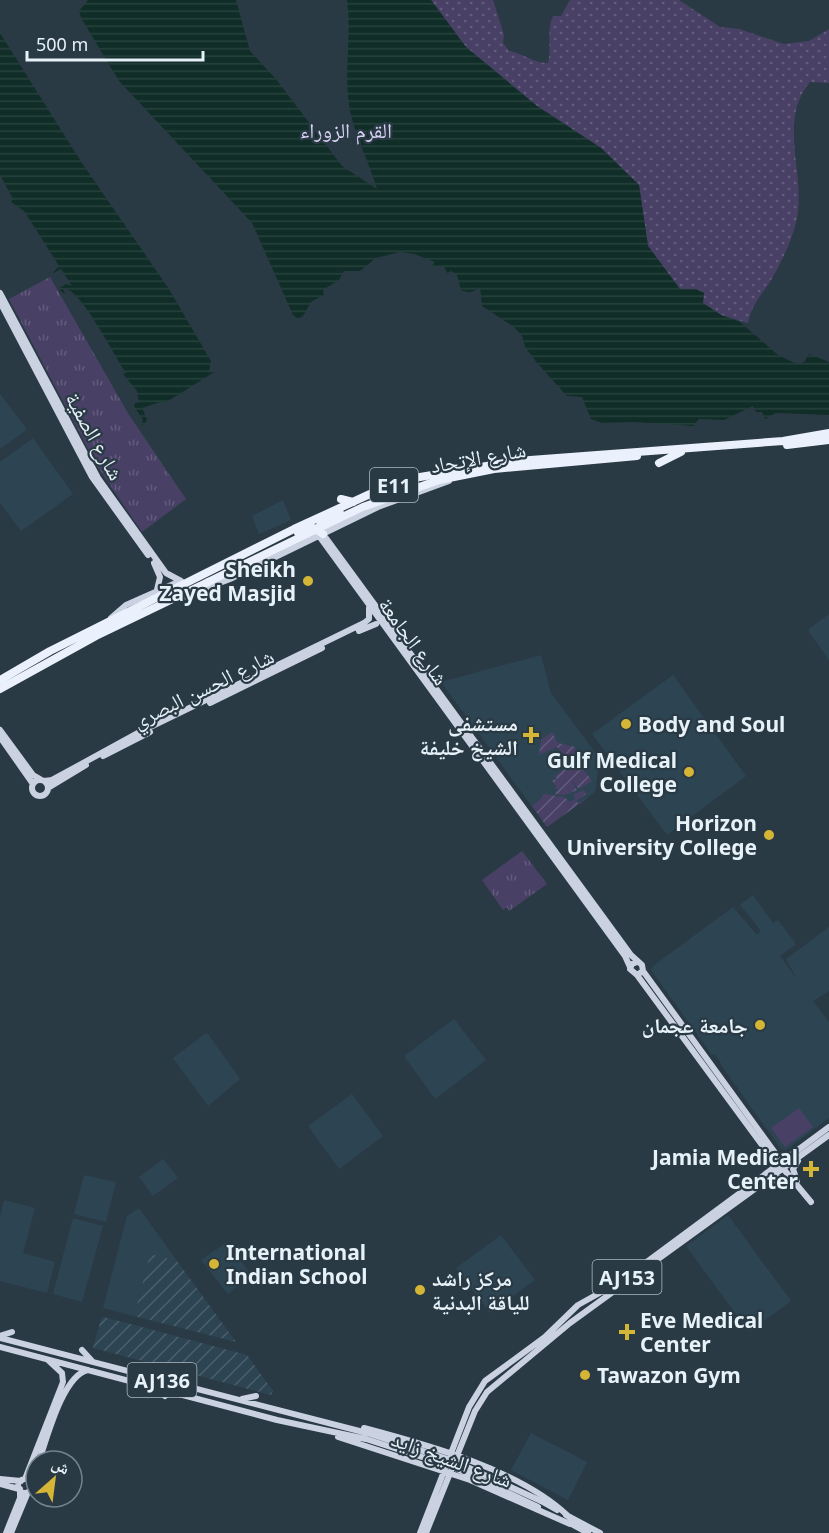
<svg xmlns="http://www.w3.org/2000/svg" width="829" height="1533" font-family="'Noto Sans','Noto Naskh Arabic',sans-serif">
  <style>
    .built { fill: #2d4453 }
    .industrial { fill: url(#industrial-furrows) }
    .grass { fill: url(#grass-dots) }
    .park { fill: url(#park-tufts) }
    .garden { fill: url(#garden-furrows) }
    .pitch { fill: #494066 }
    .water { fill: url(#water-rules) }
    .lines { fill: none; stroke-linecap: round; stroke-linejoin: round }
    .major { stroke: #cad2e2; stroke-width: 6 }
    .highway { stroke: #eaf0fc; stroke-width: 8 }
    .major-bridge { stroke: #cad2e2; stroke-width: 6 }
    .highway-bridge { stroke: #eaf0fc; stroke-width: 8 }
    .poi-dot { fill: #d5b535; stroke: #2a3a45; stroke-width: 2 }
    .labels { text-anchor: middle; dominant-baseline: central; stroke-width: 4.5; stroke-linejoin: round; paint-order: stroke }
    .shield { fill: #2a3a45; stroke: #aebac2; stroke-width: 1.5 }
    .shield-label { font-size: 20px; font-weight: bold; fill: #e6f1f8 }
    .park-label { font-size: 21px; fill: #d9d2f5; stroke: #2a3a45 }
    .street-label { font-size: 21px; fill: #e6f1f8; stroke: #2a3a45 }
    .poi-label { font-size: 21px; font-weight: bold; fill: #e6f1f8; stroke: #2a3a45; text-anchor: end }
  </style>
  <defs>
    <pattern id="industrial-furrows" width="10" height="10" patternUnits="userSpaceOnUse" patternTransform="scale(1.5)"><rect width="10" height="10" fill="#2d4453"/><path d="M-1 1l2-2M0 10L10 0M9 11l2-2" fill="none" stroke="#4b5f6c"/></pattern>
    <pattern id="grass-dots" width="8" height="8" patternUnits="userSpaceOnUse" patternTransform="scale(1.5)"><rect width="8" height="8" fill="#494066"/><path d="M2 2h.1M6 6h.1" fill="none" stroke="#635c7d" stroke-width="1.8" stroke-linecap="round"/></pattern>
    <pattern id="park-tufts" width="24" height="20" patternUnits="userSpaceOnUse" patternTransform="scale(1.5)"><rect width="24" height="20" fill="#494066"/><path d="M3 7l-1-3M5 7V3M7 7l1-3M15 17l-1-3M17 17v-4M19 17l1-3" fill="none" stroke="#635c7d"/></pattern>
    <pattern id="garden-furrows" width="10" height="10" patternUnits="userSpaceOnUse" patternTransform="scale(1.5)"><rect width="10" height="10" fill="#494066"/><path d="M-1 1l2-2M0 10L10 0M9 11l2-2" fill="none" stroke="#635c7d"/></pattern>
    <pattern id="water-rules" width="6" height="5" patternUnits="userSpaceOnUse" patternTransform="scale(1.5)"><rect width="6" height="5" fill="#102d28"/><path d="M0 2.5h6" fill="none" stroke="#27423d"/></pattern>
  </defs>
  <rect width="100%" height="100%" fill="#2a3a45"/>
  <path class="built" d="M0 394 26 428 25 431 0 449Z
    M33 438 73 494 21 531 0 503V462Z
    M283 500 291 520 259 534 252 516Z
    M829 614V660L809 632V629Z
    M541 655 551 693 600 759 595 792 547 827 441 682Z
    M673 675 746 776 667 835 592 734Z
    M753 895 773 923 778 920 796 944 780 956 797 979 786 959 829 927V991L813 1001 829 1022V1118L786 1150 781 1149 721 1065 720 1061 715 1054 712 1055 651 970 653 966 733 907 757 935 761 931 740 905Z
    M454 1019 486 1060 435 1099 404 1056Z
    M205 1034H208L240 1079 208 1106 173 1058Z
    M352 1094 383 1136 339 1169 308 1126Z
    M163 1159 178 1178 153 1196 139 1177Z
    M84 1175 116 1182 106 1222 74 1214Z
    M4 1200 35 1208 23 1253 55 1262 47 1293 0 1281V1217Z
    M139 1208 177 1261 150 1255 134 1316 103 1308 127 1216Z
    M728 1215 791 1301 749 1332 686 1246Z
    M73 1218 103 1226 82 1302 53 1294Z
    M501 1235 535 1280 490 1313 456 1268Z
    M227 1242 251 1275 228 1294 201 1260Z
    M531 1433 587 1462 568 1500 511 1470Z"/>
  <path class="industrial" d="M150 1254 177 1261 236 1342 134 1316Z
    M104 1317 247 1355 273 1391 271 1395 93 1348 101 1319Z"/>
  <path class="grass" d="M431 0H493L504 35 503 43 509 51C523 53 535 64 548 63 552 47 546 31 553 16H561L570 0H679L720 27 739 29 784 44 809 41 829 29V83L810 82C779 119 803 167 798 211 796 231 784 257 774 275 765 291 751 304 748 323L721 315 703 303 704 293 696 289H680L648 246 639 185 601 148 537 106 466 47Z"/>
  <path class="park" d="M50 277 129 415 186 499 142 532 97 466 9 299Z
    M522 851 547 884 509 911 507 907 503 910 482 880Z"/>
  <path class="garden" d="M552 732 558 743 575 747 578 763 564 762 566 758 557 747 539 755 541 740Z
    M563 763 581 766 592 781 579 789 571 780 577 790 565 795 555 794 558 789 554 788 556 786 551 779 557 780 555 776 565 769Z
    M584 790 586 794 576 801 578 803 589 797 547 827 532 806 542 798 543 794 564 797 570 802 575 799 574 794Z"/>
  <path class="pitch" d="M799 1108 813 1127 785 1147 771 1128Z"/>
  <path class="water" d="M88 0H236L250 51 276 79 342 166 377 189C370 165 355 136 350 111 343 74 352 37 347 0H431L466 47 537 106 601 148 639 185 648 246 680 289H696L704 293 703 303 721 315 740 322 778 355 797 364 804 362 809 354 829 362V415L776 413 765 419 762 412H756L753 406 724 420 699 419 693 426 633 422 602 423 591 419 582 397 567 396 537 363 525 347 522 336 514 327 482 306 480 287C474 292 469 294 461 290L457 275 451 271 447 273 444 266 431 267 435 262 414 254 400 252 376 258 360 271H344L339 280 323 290 324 295 311 302 303 316 298 319 293 315 252 223 119 81 81 18 79 11Z
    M0 33 82 163 169 289 211 361 209 372 216 371 165 403 164 401 142 408 147 419 145 424 141 426 143 420 134 406 136 402 139 403 137 391 123 374 126 373C114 356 81 288 63 288L65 294 58 289 66 284 72 286 61 269 52 274 59 266 24 211 11 202 13 199 0 175Z"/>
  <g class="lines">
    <path class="major" d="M0 293 98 478 166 573 181 581
      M0 302 92 477 148 555
      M323 534 631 955 642 965 643 971 637 975 630 969 632 964 637 962
      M319 536 625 956 630 967
      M154 563 160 577 157 590
      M181 598 230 579 378 507 449 481
      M111 618 126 605 178 582
      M359 631 376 624
      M210 703 322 648
      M0 730 33 775 40 779
      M0 737 33 784
      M103 756 150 732
      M32 788a8 8 0 1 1 16 0a8 8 0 1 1-16 0Z
      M44 781 52 780 138 733 364 623 369 619V608
      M48 788 86 765
      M643 971 784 1165
      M637 975 779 1168
      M781 1166 811 1202
      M772 1181 780 1178 791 1184
      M797 1181 793 1169 798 1161
      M0 1336 12 1332
      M0 1338 367 1433
      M0 1347 277 1420 366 1439
      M82 1350 92 1361
      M168 1373 180 1383
      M158 1388 165 1396
      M242 1399 256 1396
      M364 1428C428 1445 520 1470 568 1516
      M338 1437 470 1480 570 1524
      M39 1461C47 1438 63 1375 88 1370
      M0 1479 21 1481
      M25 1479 63 1382 62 1373 48 1360
      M18 1486a7 7 0 1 1 14 0a7 7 0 1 1-14 0Z
      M0 1484 19 1489
      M31 1484 36 1468
      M541 1501 557 1510
      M566 1515 600 1533
      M568 1522 588 1533
      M6 1533 20 1498V1489
      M11 1533 28 1492
      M420 1533 469 1407 485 1381 545 1337 578 1305 621 1281 829 1127
      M426 1533 475 1411 487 1392 570 1323 829 1135"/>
    <path class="highway" d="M787 445 829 440
      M659 463 681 452
      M439 480 494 469 637 456
      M341 499 353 502
      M318 528 322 523 340 513
      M298 533 314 528 323 534
      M0 680 50 651 294 529 370 494 414 478 517 461 783 441 829 433
      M0 689 96 636 208 582"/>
    <path class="major-bridge" d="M367 1433 454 1461 541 1501
      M366 1439 453 1467 538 1507"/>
    <path class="highway-bridge" d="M208 582 363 507 439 480"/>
  </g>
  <g class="poi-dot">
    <circle cx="308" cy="581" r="6"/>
    <circle cx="626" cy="724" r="6"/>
    <path d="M528 726h6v6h6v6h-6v6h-6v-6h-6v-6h6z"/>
    <circle cx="689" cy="772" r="6"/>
    <circle cx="769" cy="835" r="6"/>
    <circle cx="760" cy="1025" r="6"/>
    <path d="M808 1160h6v6h6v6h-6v6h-6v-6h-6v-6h6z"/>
    <circle cx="214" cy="1264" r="6"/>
    <circle cx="420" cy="1290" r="6"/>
    <path d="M624 1323h6v6h6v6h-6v6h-6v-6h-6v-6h6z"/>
    <circle cx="585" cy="1375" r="6"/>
  </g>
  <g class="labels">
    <g class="shield">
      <rect x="370" y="468" width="48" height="34" rx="4.5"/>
      <rect x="592.5" y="1260" width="69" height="34" rx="4.5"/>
      <rect x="127.5" y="1363" width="69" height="34" rx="4.5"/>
    </g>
    <g class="shield-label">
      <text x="394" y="485">E11</text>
      <text x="627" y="1277">AJ153</text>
      <text x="162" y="1380">AJ136</text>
    </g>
    <g class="park-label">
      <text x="346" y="130">القرم الزوراء</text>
    </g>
    <g class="street-label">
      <text transform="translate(95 436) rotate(61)">شارع الصفية</text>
      <text transform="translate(478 457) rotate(-10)">شارع الإتحاد</text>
      <text transform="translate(414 641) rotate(54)">شارع الجامعة</text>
      <text transform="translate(203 688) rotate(-26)">شارع الحسن البصري</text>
      <text transform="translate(452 1459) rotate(20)">شارع الشيخ زايد</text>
    </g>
    <g class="poi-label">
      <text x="296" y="569">Sheikh<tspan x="296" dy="24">Zayed Masjid</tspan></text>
      <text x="518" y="723">مستشفى<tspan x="518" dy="24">الشيخ خليفة</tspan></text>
      <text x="638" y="724" text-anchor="start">Body and Soul</text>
      <text x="677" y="760">Gulf Medical<tspan x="677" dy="24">College</tspan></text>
      <text x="757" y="823">Horizon<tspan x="757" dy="24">University College</tspan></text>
      <text x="748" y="1025">جامعة عجمان</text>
      <text x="798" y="1157">Jamia Medical<tspan x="798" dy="24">Center</tspan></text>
      <text x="226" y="1252" text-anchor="start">International<tspan x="226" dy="24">Indian School</tspan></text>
      <text x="432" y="1278" text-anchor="start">مركز راشد<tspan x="432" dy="24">للياقة البدنية</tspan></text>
      <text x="640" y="1320" text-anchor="start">Eve Medical<tspan x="640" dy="24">Center</tspan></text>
      <text x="597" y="1375" text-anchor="start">Tawazon Gym</text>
    </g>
  </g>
  <g transform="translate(54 1479) rotate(28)"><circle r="28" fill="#2a3a45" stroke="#75838d" stroke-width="1.5"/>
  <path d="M0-4.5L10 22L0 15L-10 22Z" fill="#d5b535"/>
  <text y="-9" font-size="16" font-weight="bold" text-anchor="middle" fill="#e6f1f8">ش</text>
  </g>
  <path d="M27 51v9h176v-9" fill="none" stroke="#e6f1f8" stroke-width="3"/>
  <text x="36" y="51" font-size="18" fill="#e6f1f8" stroke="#2a3a45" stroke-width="4.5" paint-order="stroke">500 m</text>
</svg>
